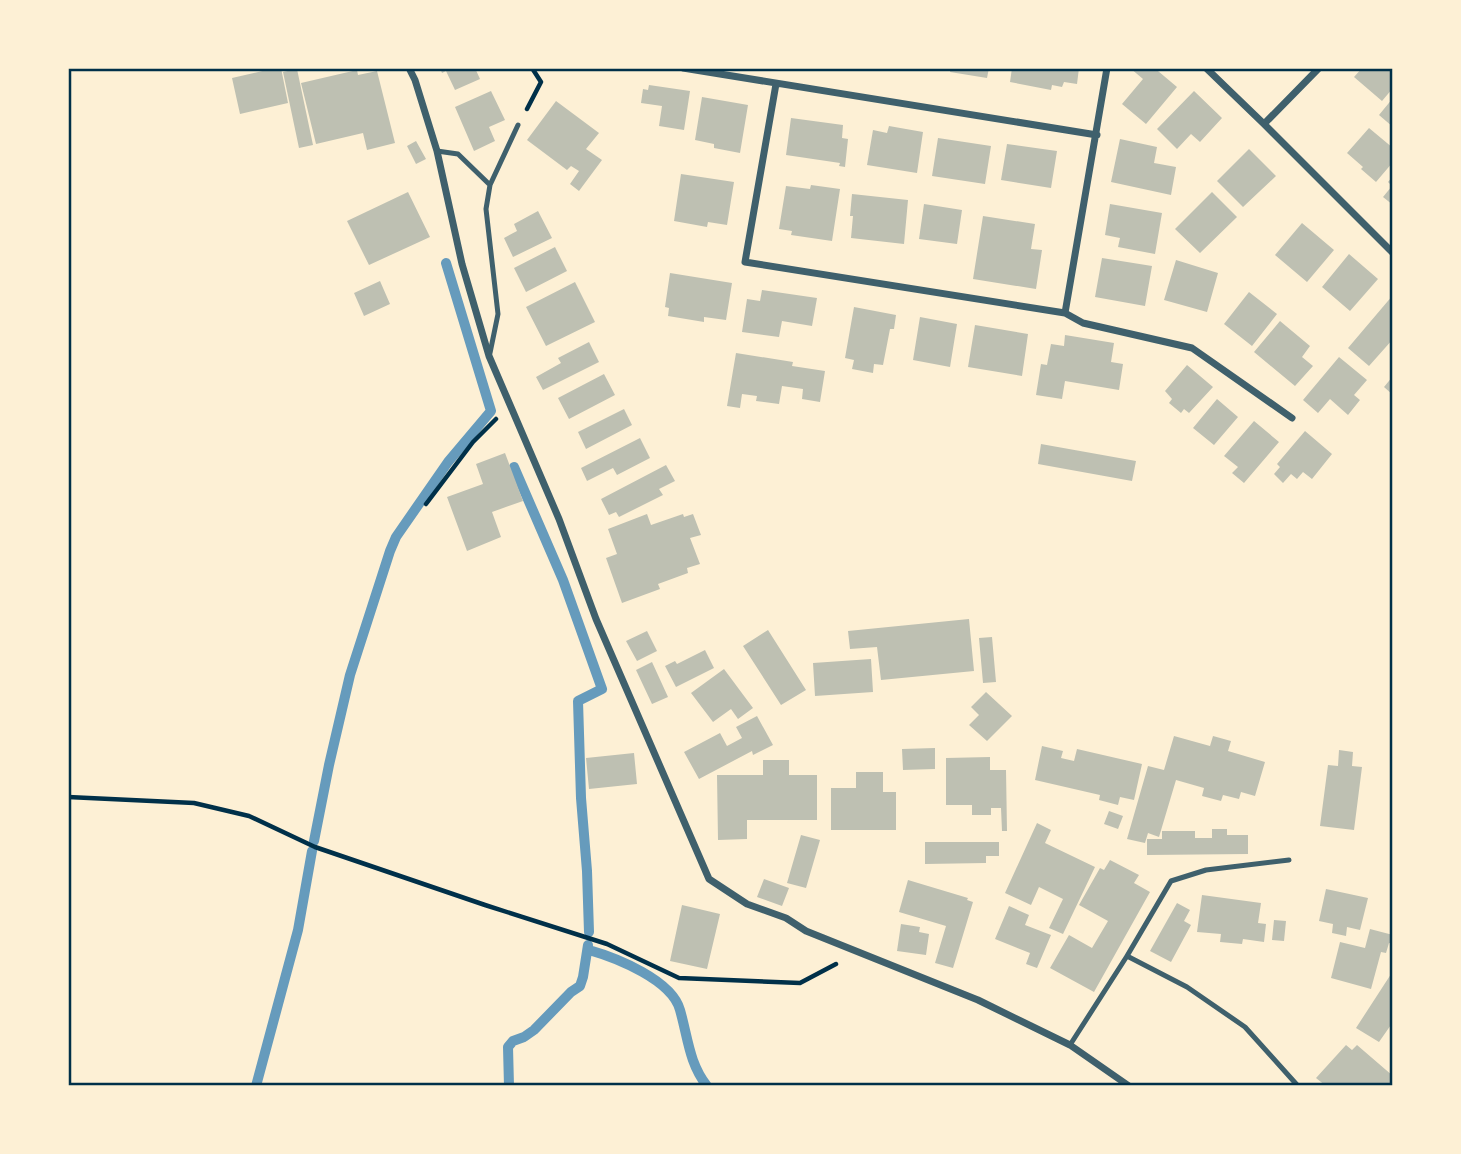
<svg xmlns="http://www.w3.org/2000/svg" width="1461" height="1154" font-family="Helvetica,sans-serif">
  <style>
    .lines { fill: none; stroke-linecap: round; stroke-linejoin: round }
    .stream { stroke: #669bbc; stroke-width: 10 }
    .building { fill: #bec0b2 }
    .path { stroke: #003049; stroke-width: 4.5 }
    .service { stroke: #3f606c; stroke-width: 5 }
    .minor { stroke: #3f606c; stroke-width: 7 }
    .neatline { fill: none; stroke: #003049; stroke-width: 2.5 }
  </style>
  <rect width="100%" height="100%" fill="#fdf0d5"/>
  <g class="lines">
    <path class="stream" d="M514 467 563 580 602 689 578 701 581 798 587 871 589 932
      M314 841 329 765 350 675 390 551 396 537 448 462 491 411 446 263
      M589 950C617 958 672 980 680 1010 688 1038 689 1063 707 1086
      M256 1086 298 930 312 851
      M509 1086 508 1047 513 1041 524 1037 534 1030 571 992 580 986 583 977 588 945"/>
  </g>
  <path class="building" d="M275 68H281L288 103 240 114 232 78Z
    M440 68H475L480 79 455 90 446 71 442 73Z
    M951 68H989L987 78 950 72Z
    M1012 68H1079L1077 84 1064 82 1062 87 1052 85 1051 90 1010 82Z
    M1130 68H1160L1158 71 1177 87 1146 124 1122 104 1143 79Z
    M1362 68H1393V88L1382 101 1354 77Z
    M297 69 313 145 299 148 283 72Z
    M357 70 358 75 377 71 395 143 367 150 363 133 316 144 301 83Z
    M649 85 690 91 684 130 659 126 662 106 641 103 643 89 648 90Z
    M491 91 505 120 489 127 495 141 474 151 455 107Z
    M1194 91 1222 118 1200 142 1191 134 1177 149 1157 129Z
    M702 97 748 105 740 153 714 148V144L695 140Z
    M1393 98V127L1379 115Z
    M556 101 599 133 586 149 602 160 579 191 570 184 579 171 571 166 567 170 527 140Z
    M791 118 843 125 842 138 848 139 845 167 839 166 840 163 786 155Z
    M889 126 923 132 917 173 867 165 873 130 887 133Z
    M1369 128 1393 148V162L1376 182 1361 169 1363 167 1347 153Z
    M938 138 991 146 985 184 932 176Z
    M1120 139 1157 147 1154 163 1176 167 1171 195 1111 182Z
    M416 141 426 159 416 164 407 146Z
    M1007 144 1057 151 1051 188 1001 180Z
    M1249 149 1276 176 1243 207 1217 181Z
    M681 174 734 182 727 225 708 222 707 227 674 221Z
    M1393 176V205L1383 197 1392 186 1388 182Z
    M811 185 840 189 832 241 791 235 792 231 779 229 786 186 810 189Z
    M408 192 430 237 369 265 347 221Z
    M1212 192 1237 217 1200 253 1175 229Z
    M852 194 908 200 904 244 851 238 853 216H850Z
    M924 204 962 210 957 244 919 239Z
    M1110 204 1162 213 1155 254 1118 247 1120 238 1105 235Z
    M538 211 552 238 513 257 504 238 517 231 514 224Z
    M983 216 1035 224 1031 249 1042 250 1036 289 973 279Z
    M1302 223 1334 250 1307 282 1275 255Z
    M555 247 567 271 526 292 514 268Z
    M1349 254 1378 279 1350 311 1322 287Z
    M1102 258 1152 266 1145 306 1095 297Z
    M1176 260 1218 273 1207 312 1164 300Z
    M670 273 732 283 726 320 704 317V322L668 316 669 308 665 307Z
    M380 281 390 304 364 316 354 293Z
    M575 282 595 322 546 346 526 307Z
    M762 290 817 298 812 326 782 321 779 337 742 332 747 299 760 301Z
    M1249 292 1277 314 1252 346 1224 324Z
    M1393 295V339L1369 366 1348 348Z
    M854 307 896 315 894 329H890L883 365 874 364 873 373 852 369 854 360 845 358Z
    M920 317 957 324 950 367 913 360Z
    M1280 321 1310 346 1302 357 1313 366 1295 386 1254 352Z
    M975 325 1028 334 1022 376 968 367Z
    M1065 335 1114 343 1111 362 1123 364 1119 390 1065 381 1062 399 1036 395 1041 364 1047 365 1051 344 1064 346Z
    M589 342 599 362 543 390 536 377 561 363 558 358Z
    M736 353 793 362 792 366 825 371 820 402 802 399 803 389 782 386 779 404 756 401 757 396 742 394 740 408 727 406Z
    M1339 357 1367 380 1354 395 1360 400 1348 415 1330 399 1318 413 1303 400Z
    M1187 365 1213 387 1189 413 1184 409 1181 413 1169 403 1172 399 1165 391Z
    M604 374 615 395 569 419 558 398Z
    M1393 376V395L1384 387Z
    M1217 399 1238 417 1214 445 1193 428Z
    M624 409 632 425 586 449 578 432Z
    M1254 421 1279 442 1244 483 1232 473 1238 467 1224 456Z
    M1305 431 1332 454 1312 479 1303 472 1297 479 1291 474 1283 483 1274 474 1280 467 1277 464Z
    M640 438 650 458 617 475 613 468 587 481 581 468Z
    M1041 444 1136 461 1132 481 1038 464Z
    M505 453 523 501 492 512 501 537 467 551 447 497 483 484 476 464Z
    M666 465 675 481 659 489 663 495 619 517 616 512 609 515 601 499Z
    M647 514 651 525 683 514 684 517 693 514 701 535 690 538 700 564 687 568 688 573 658 584 660 589 622 603 606 558 617 554 608 529Z
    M969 619 974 671 881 680 877 647 850 649 848 631Z
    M768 630 806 690 781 705 743 646Z
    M647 631 657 651 637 661 626 641Z
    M992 637 996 682 983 683 979 638Z
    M705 650 714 668 676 687 665 666 675 661 677 664Z
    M871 659 873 692 815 696 813 663Z
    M652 662 668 697 652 704 636 670Z
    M724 669 753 708 738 719 731 709 713 722 691 693Z
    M986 692 1012 716 987 741 969 725 979 715 971 707Z
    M757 716 773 745 753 755 752 751 699 779 684 752 720 733 727 746 742 738 736 727Z
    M1174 736 1210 746 1213 736 1231 741 1228 751 1265 762 1255 796 1241 792 1239 799 1223 795 1221 801 1202 796 1204 788 1176 780 1159 837 1148 833 1145 843 1127 839 1148 766 1164 770Z
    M1042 746 1063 751 1061 758 1074 761 1077 749 1142 764 1134 800 1120 797 1118 805 1099 800 1100 795 1035 780Z
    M935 748V769L903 770 902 749Z
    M1339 750 1353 752 1352 766 1362 767 1354 830 1320 826 1328 765 1338 766Z
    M634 753 637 784 589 789 586 758Z
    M990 757V770H1006L1007 831H1002L1001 808H991V815H972V805H946V758Z
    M763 760H789V775H817V820H747V839L718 840 717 775H763Z
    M856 772H883V792H896V830H831V788H856Z
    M1109 811 1123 816 1118 829 1104 824Z
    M1037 823 1051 830 1045 843 1095 867 1063 934 1049 928 1063 899 1039 887 1031 905 1005 893Z
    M1212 829H1227V835H1248V854L1147 855V839H1162V831H1195V838H1212Z
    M801 835 820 840 806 888 787 883Z
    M925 842H999V856H986V863L925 864Z
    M1110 860 1139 875 1134 883 1150 892 1094 992 1050 968 1069 935 1092 948 1108 921 1079 905 1100 868 1104 870Z
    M764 879 789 888 782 906 757 897Z
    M908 880 968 898 967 900 973 902 953 968 935 963 946 926 899 912Z
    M1326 889 1368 898 1360 930 1347 927 1346 936 1332 933 1333 924 1319 921Z
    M1202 895 1261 903 1258 923 1266 924 1264 942 1243 939 1242 944 1220 942 1221 934 1197 932Z
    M1177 903 1190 910 1184 921 1191 925 1171 962 1150 951Z
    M682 905 720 914 707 969 670 961Z
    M1009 906 1029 915 1025 925 1051 935 1037 968 1026 964 1030 953 995 939Z
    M1274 920 1286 921 1284 941 1272 940Z
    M901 924 920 927 919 932 929 934 926 955 897 951Z
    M1370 929 1393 935V944L1389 943 1386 953 1381 952 1371 989 1331 978 1340 942 1365 948Z
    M1393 971V1022L1379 1042 1356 1028Z
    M1346 1045 1352 1050 1357 1045 1393 1076V1086H1326L1316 1078Z"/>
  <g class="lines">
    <path class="path" d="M527 109 541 82 532 68
      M426 504 473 442 496 419
      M68 797 194 803 249 816 315 847 485 905 607 944 679 978 800 983 836 964"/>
    <path class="service" d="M437 151 458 154 490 185 486 209 498 314 490 353
      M490 185 518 125
      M1127 956 1171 881 1206 870 1289 860
      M1070 1045 1127 956 1187 987 1245 1027 1298 1086"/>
    <path class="minor" d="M409 68 415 80 437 151 462 264 489 356 559 519 596 619 709 879 747 904 786 918 806 931 978 1000 1070 1045 1129 1086
      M683 68 1097 135
      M1206 68 1264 124 1393 253
      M776 84 745 262 1065 313 1083 323 1192 348 1292 418
      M1264 124 1319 68
      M1065 313 1107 68"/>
  </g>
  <rect width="1461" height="1154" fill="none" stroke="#fdf0d5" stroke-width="140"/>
  <rect x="70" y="70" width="1321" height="1014" class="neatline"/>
</svg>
